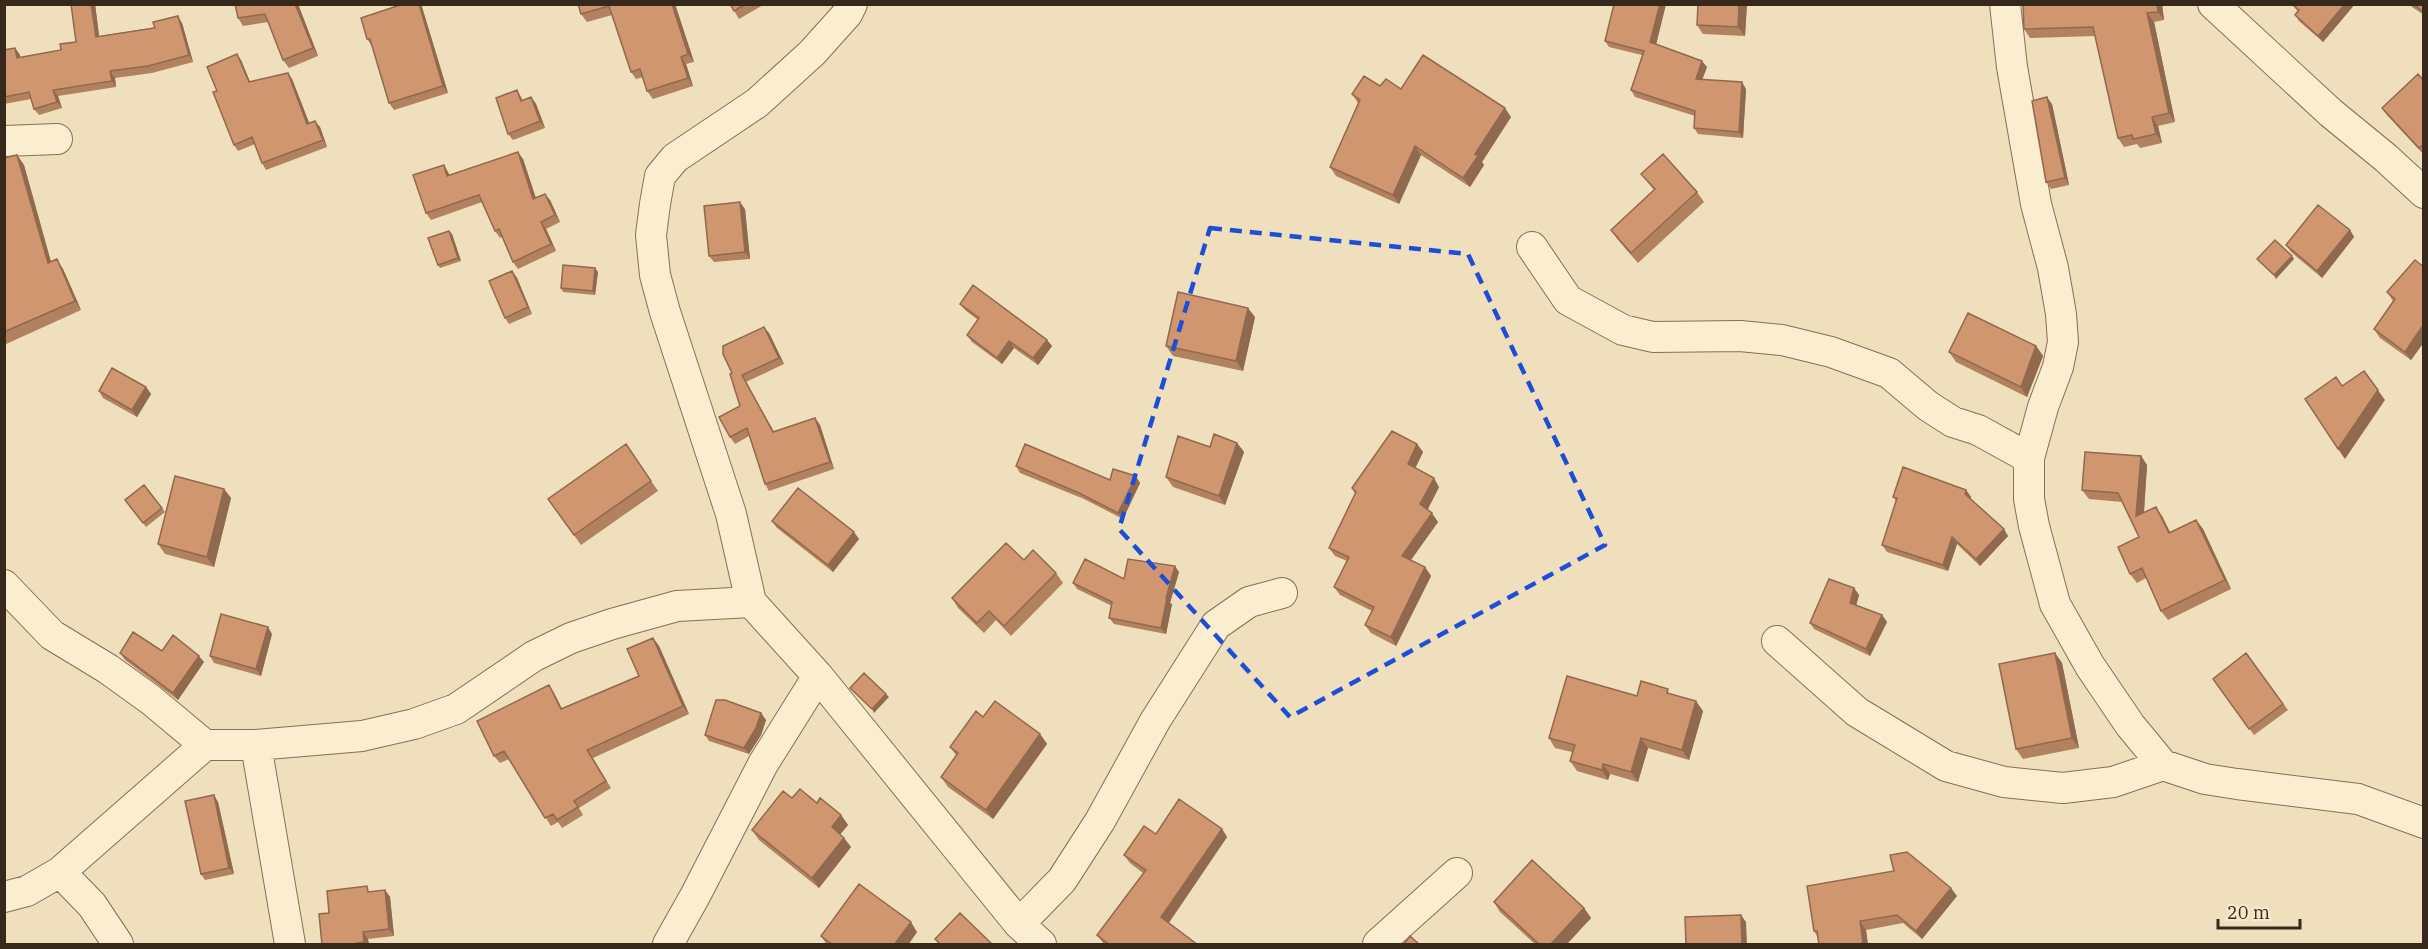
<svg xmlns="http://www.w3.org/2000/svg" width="2428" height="949" font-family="'IBM Plex Serif',serif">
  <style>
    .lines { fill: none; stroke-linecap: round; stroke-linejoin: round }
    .minor-casing { stroke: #886f55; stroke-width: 32 }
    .minor { stroke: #faedd0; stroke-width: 30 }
    .wall { fill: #b28160 }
    .shaded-wall { fill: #91694e }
    .building { fill: #cf9670; stroke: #91694e; stroke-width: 1.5 }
    .marked { fill: none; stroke: #1d4ed8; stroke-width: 4.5; stroke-dasharray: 12 8; stroke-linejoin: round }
  </style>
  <rect width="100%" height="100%" fill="#efdfbc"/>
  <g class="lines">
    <g class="minor-casing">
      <path id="minor" d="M2005 4 2012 67 2036 204 2053 268 2061 314 2063 342 2058 367 2043 407 2029 458V499L2034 526 2055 604 2090 666 2130 725 2163 765 2205 779 2237 784 2358 799 2424 823
        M2213 4 2331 113 2386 158 2424 193
        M4 141 57 139
        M1532 247 1568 300 1623 330 1653 337 1740 336 1782 340 1831 352 1889 373 1928 406 1953 422 1978 430 2029 458
        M4 585 52 635 108 669 151 700 205 745
        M751 602 731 514 665 312 655 275 651 235 655 204 660 176 675 158 757 103 812 53 847 14 852 4
        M1777 641 1857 712 1946 766 2004 782 2063 788 2113 782 2163 765
        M256 745 290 944
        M60 872 92 905 118 944
        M4 897 27 891 60 872 205 745H256L362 736 414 724 456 709 534 656 571 638 612 624 677 606 751 602 818 676 1019 924 1041 944
        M1019 924 1062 880 1100 821 1155 721 1216 625 1249 602 1282 593
        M668 944 695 896 763 764 818 676
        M1378 944 1457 873"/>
    </g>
    <use href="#minor" class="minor"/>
  </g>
  <path class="wall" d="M71 4H95L99 36 182 23 193 62 152 73 115 78 116 87 58 96 62 108 39 115 34 109 31 99 4 104V50L15 48 20 55V57L61 50 76 42Z
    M235 4H298L318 56 289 68 283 60 268 22 243 26 238 18Z
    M578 4H675L694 62 686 64 693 86 653 99 647 91 643 77 636 79 631 72 612 15 587 22 581 14Z
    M730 4H765L739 19Z
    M1614 4H1666L1656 44 1707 67 1702 80 1746 89 1743 138 1698 134 1694 128 1695 116 1635 97 1631 90 1642 55 1609 47 1605 41Z
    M1747 4 1745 36 1703 34 1697 25Z
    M2023 4H2162L2164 20 2154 22 2175 122 2158 126 2162 143 2140 148 2137 144 2124 147 2118 138 2095 36 2030 38 2024 29Z
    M2292 4H2355L2323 42 2299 21 2295 15 2298 12Z
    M2410 4H2424V15L2412 7Z
    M422 7 448 93 394 110 389 103 372 46 367 39Z
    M241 60 250 82 292 79 309 123 320 127 327 147 266 170 262 163 255 144 238 151 234 145 217 91Z
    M2424 81V155L2386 114 2382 108Z
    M1380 86 1401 89 1511 117 1482 162 1484 165 1470 187 1421 155 1399 204 1336 176 1330 167 1358 103 1352 94Z
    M517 90 523 100 531 97 536 104 545 128 513 140 508 134Z
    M2052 104 2069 185 2051 189 2046 182Z
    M17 155 24 165 51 262 63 269 81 310 4 345V158Z
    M523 159 536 198 550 200 560 222 546 229 556 251 518 269 513 262 502 237 500 238 495 231 482 202 431 220 426 213 448 172 450 176Z
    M1641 174 1697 192 1704 202 1638 263 1618 240 1611 230 1654 190Z
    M745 209 750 259 714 262 709 256Z
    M2350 230 2354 237 2322 278 2291 252 2286 245Z
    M449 231 452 234 461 261 440 268 438 265Z
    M2424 267V342L2411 360 2380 338 2374 329 2393 301 2387 292Z
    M512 271 517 278 532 314 509 324 505 318Z
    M598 272 595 295 563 292 561 288Z
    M960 304 1047 340 1052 346 1038 365 1014 348 1002 364 972 342 967 335 978 320 965 310Z
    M1255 317 1243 371 1173 356 1166 346Z
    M769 333 784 364 746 382 774 432 815 418 820 425 834 469 769 491 765 484 749 436 735 444 730 437 740 406 732 373Z
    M2036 346 2043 356 2027 397 1956 362 1949 352Z
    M146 387 151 394 137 417 103 398 99 391Z
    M1237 443 1244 452 1225 505 1173 487 1166 477 1210 447Z
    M626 444 658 491 581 545 548 499Z
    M1417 444 1423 452 1415 468 1439 487 1427 510 1438 522 1411 560 1425 567 1431 576 1396 646 1371 633 1365 625 1372 611 1340 595 1334 587 1347 561 1335 556 1329 548 1355 494 1352 488Z
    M2141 456 2147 465 2144 513 2162 516 2170 533 2196 520 2203 529 2231 589 2168 620 2161 611 2146 578 2137 583 2130 574 2139 537 2122 502 2089 499 2082 490Z
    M1016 466 1110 480 1140 483 1123 519 1084 499 1020 473Z
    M144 485 165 512 146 527 125 500Z
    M224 489 231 498 214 567 165 554 158 544Z
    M1966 490 1971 497 1970 499 2008 536 1980 566 1957 544 1948 571 1887 552 1882 545 1896 501 1893 497Z
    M772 521 859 539 833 572 777 528Z
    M1024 560 1056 573 1063 583 1011 636 996 620 984 633 958 608 952 598Z
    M1179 572 1170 603 1172 604 1166 634 1114 624 1109 618 1112 606 1077 589 1073 583 1124 579Z
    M1854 588 1859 595 1856 605 1882 615 1887 622 1870 656 1814 629 1810 623Z
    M272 634 261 676 214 663 210 656Z
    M653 638 659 646 689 714 593 758 611 788 579 808 583 815 562 828 558 822 551 826 509 759 500 763 494 756 554 693 562 709 639 676Z
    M162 651 204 662 178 700 125 660 120 653Z
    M2055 653 2062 663 2079 748 2023 759 2016 749Z
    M2246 653 2288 710 2254 735 2213 679Z
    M1672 694 1703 711 1689 760 1648 748 1638 782 1610 774 1608 780 1577 771 1570 761 1572 752 1555 748 1549 738 1637 696Z
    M761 713 766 720 761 735 749 754 709 741 705 735Z
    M983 717 1040 734 1047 744 993 819 948 787 941 777 956 755 950 747Z
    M792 798 817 803 841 815 848 825 840 834 851 847 819 888 759 840 752 830Z
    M218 802 234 874 205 880 201 874Z
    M1222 829 1227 837 1169 923 1198 945H1104L1103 943 1097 935 1143 873 1130 863 1124 855 1156 834Z
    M385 890 390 897 394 936 368 939 369 945H322L329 913 371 892Z
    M1957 896 1922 939 1903 923 1866 930 1868 945H1819L1817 936 1814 931Z
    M1494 902 1584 908 1591 918 1566 945H1536L1500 912Z
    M917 932 908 945H827L821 936Z"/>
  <path class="shaded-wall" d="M91 4H95L100 43 96 37Z
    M295 4H298L318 56 313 48Z
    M419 4H421L422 7 448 93 443 86Z
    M672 4H675L694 62 688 54Z
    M1660 4H1666L1655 49 1650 42Z
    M1739 4H1747L1745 36 1738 27Z
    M2157 4H2162L2164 20 2158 12Z
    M2345 4H2355L2323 42 2318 36Z
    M2147 13 2154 22 2175 122 2169 113Z
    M178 16 182 23 193 62 189 55Z
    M15 48 20 55 21 65 17 58Z
    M237 54 241 60 253 89 249 82Z
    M681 57 686 64 693 86 688 78Z
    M1702 61 1707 67 1700 85 1696 79Z
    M110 71 115 78 116 87 112 81Z
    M288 73 292 79 312 130 307 124Z
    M1742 82 1746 89 1743 138 1739 132Z
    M53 90 58 96 62 108 57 102Z
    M531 97 536 104 545 128 540 121Z
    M2047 97 2052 104 2069 185 2065 178Z
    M1505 108 1511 117 1482 162 1484 165 1470 187 1463 178 1475 154Z
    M2152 117 2158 126 2162 143 2156 134Z
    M315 121 320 127 327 147 323 140Z
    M1415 146 1421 155 1399 204 1393 195Z
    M518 152 523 159 538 205 533 199Z
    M17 155 24 165 54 273 48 263Z
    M444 165 448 172 452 183 447 176Z
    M545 194 550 200 560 222 555 215Z
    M740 202 745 209 750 259 745 252Z
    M541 222 546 229 556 251 551 244Z
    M2350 230 2354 237 2322 278 2317 271Z
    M449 231 452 234 461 261 458 258Z
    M2292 256 2294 259 2276 279 2274 275Z
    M57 259 63 269 81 310 75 301Z
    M595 268 598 272 595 295 593 291Z
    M512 271 517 278 532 314 528 307Z
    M1248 308 1255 317 1243 371 1236 361Z
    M2424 324V342L2411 360 2405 352Z
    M764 327 769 333 784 364 779 358Z
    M1047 340 1052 346 1038 365 1033 358Z
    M1009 341 1014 348 1002 364 997 358Z
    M2036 346 2043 356 2027 397 2021 387Z
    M2364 371 2385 400 2345 459 2338 449Z
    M742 375 746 382 778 439 773 432Z
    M146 387 151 394 137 417 132 410Z
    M815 418 820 425 834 469 830 462Z
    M1237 443 1244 452 1225 505 1219 496Z
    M1417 444 1423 452 1413 473 1408 464Z
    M2141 456 2147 465 2143 525 2136 516Z
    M1136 476 1140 483 1123 519 1118 513Z
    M1434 478 1439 487 1426 513 1420 504Z
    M224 489 231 498 214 567 207 557Z
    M1966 490 1971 497 1970 501 1965 494Z
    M2156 507 2162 516 2175 542 2169 533Z
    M1432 513 1438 522 1408 564 1402 556Z
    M2196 520 2203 529 2231 589 2225 580Z
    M2004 529 2008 536 1980 566 1976 559Z
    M854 532 859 539 833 572 828 565Z
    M1952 537 1957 544 1948 571 1943 565Z
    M1175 566 1179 572 1170 603 1172 604 1166 634 1161 628 1166 598Z
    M1425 567 1431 576 1396 646 1391 637Z
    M1854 588 1859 595 1855 610 1850 603Z
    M1882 615 1887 622 1870 656 1866 649Z
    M268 627 272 634 261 676 256 669Z
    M653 638 659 646 689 714 683 706Z
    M2055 653 2062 663 2079 748 2072 738Z
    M199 656 204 662 178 700 173 693Z
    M549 685 554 693 566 717 561 709Z
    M886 694 889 697 874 713 872 709Z
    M1696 701 1703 711 1689 760 1682 750Z
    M761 713 766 720 761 735 749 754 744 748Z
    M1040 734 1047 744 993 819 986 810Z
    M1641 738 1648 748 1638 782 1631 772Z
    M1603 764 1610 774 1608 780 1602 770Z
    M214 795 218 802 234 874 229 868Z
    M841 815 848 825 838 837 832 827Z
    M1222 829 1227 837 1167 925 1161 917Z
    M844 838 851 847 819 888 812 878Z
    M1951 888 1957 896 1922 939 1916 931Z
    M385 890 390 897 394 936 389 929Z
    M1584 908 1591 918 1566 945H1550Z
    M1741 915 1746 922 1747 945H1742Z
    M1860 921 1866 930 1868 945H1865L1863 943Z
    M911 922 917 932 908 945H894Z
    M363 932 368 939 369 945H366L364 942Z"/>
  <path class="building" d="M71 4H91L96 37 155 28 153 22 178 16 189 55 148 66 110 71 112 81 53 90 57 102 34 109 29 92 4 97V50L15 48 17 58 61 50 60 44 76 42Z
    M235 4H295L313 48 283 60 265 14 238 18Z
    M403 4H419L443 86 389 103 370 39H367L361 18Z
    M578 4H672L688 54 681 57 688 78 647 91 640 69 631 72 609 6 581 14Z
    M730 4H746L734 11Z
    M1614 4H1660L1650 42 1702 61 1696 79 1742 82 1739 132 1694 128 1695 111 1631 90 1644 51 1605 41Z
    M1698 4H1739L1738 27 1697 25Z
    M2023 4H2157L2158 12 2147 13 2169 113 2152 117 2156 134 2133 139 2132 135 2118 138 2093 27 2024 29Z
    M2292 4H2345L2318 36 2295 15 2299 10Z
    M2413 4H2424V12Z
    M237 54 249 82 288 73 307 124 315 121 323 140 262 163 252 137 234 145 213 92 217 91 207 67Z
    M1423 55 1505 108 1475 154 1478 156 1463 178 1415 146 1393 195 1330 167 1360 100 1352 94 1364 76 1380 86 1386 79 1401 89Z
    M2418 74 2424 81V144L2419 148 2382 108Z
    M517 90 521 101 531 97 540 121 508 134 496 98Z
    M2047 97 2065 178 2046 182 2032 101Z
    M518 152 533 199 545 194 555 215 541 222 551 244 513 262 499 229 495 231 479 195 426 213 413 175 444 165 447 176Z
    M1663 154 1697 192 1631 253 1611 230 1655 189 1641 174Z
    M17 155 48 263 57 259 75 301 4 332V158Z
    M740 202 745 252 709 256 704 206Z
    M2318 205 2350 230 2317 271 2286 245Z
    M449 231 458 258 438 265 428 238Z
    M2275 240 2292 256 2274 275 2257 259Z
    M2415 260 2424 267V324L2405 352 2374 329 2395 299 2387 292Z
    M563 265 595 268 593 291 561 288Z
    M512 271 528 307 505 318 489 281Z
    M973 285 1047 340 1033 358 1009 341 997 358 967 335 979 318 960 304Z
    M1178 292 1248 308 1236 361 1166 346Z
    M1968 313 2036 346 2021 387 1949 352Z
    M764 327 779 358 742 375 773 432 815 418 830 462 765 484 747 428 730 437 719 417 740 406 730 374 732 373 723 354V346Z
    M112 368 146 387 132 410 99 391Z
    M2364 371 2378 390 2338 449 2305 399 2336 377 2342 386Z
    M1392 431 1417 444 1408 464 1434 478 1420 504 1432 513 1402 556 1425 567 1391 637 1365 625 1374 607 1334 587 1349 557 1329 548 1356 492 1352 488Z
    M1214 434 1237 443 1219 496 1166 477 1178 436 1210 447Z
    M626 444 651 481 574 535 548 499Z
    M1025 444 1110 480 1113 469 1136 476 1118 513 1079 493 1016 466Z
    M2085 452 2141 456 2136 516 2156 507 2169 533 2196 520 2225 580 2161 611 2142 568 2130 574 2118 547 2139 537 2118 493 2082 490Z
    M1903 467 1966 490 1965 494 2004 529 1976 559 1952 537 1943 565 1882 545 1897 498 1893 497Z
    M175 476 224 489 207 557 158 544Z
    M144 485 162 508 143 523 125 500Z
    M798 488 854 532 828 565 772 521Z
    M1006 543 1024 560 1033 550 1056 573 1004 626 989 611 977 623 952 598Z
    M1085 559 1124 579 1128 559 1175 566 1166 598H1167L1161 628 1109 618 1112 602 1073 583Z
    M1829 579 1854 588 1850 603 1882 615 1866 649 1810 623Z
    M221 614 268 627 256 669 210 656Z
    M133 632 162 651 173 635 199 656 173 693 120 653Z
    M653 638 683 706 587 750 606 781 574 801 578 807 557 820 553 814 545 818 504 751 494 756 477 721 549 685 561 709 639 676 627 649Z
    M2055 653 2072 738 2016 749 1999 664Z
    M2246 653 2283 704 2249 729 2213 679Z
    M864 673 886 694 872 709 850 688Z
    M1567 676 1637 696 1641 681 1668 689 1667 693 1696 701 1682 750 1641 738 1631 772 1603 764 1602 770 1570 761 1575 745 1549 738Z
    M716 700H725L761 713 756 728 744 748 705 735Z
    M995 701 1040 734 986 810 941 777 958 753 950 747 976 711 983 717Z
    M800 789 817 803 820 798 841 815 832 827 844 838 812 878 752 830 783 791 792 798Z
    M214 795 229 868 201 874 185 801Z
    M1179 799 1222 829 1161 917 1198 945H1110L1097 935 1146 870 1124 855 1144 826 1156 834Z
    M1907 852 1951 888 1916 931 1897 915 1860 921 1863 943 1854 945H1819L1817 931H1814L1807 886 1894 871 1890 855Z
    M1532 860 1584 908 1550 945H1540L1494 902Z
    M859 884 911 922 894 945H833L821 936Z
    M367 886 368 892 385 890 389 929 363 932 364 942 346 945H322L319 914 329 913 327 891Z
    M960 913 993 945H941L935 939Z
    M1741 915 1742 945H1686L1685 917Z
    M1410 936 1420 945H1403Z"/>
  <path class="marked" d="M1210 228 1468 254 1605 545 1290 717 1119 529Z"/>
  <rect width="2428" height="949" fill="none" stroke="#36281b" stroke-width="12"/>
  <path d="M2218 919v9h82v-9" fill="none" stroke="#36281b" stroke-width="3"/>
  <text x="2227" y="919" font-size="18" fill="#36281b" stroke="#f7eacc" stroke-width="4.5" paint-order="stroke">20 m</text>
</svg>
